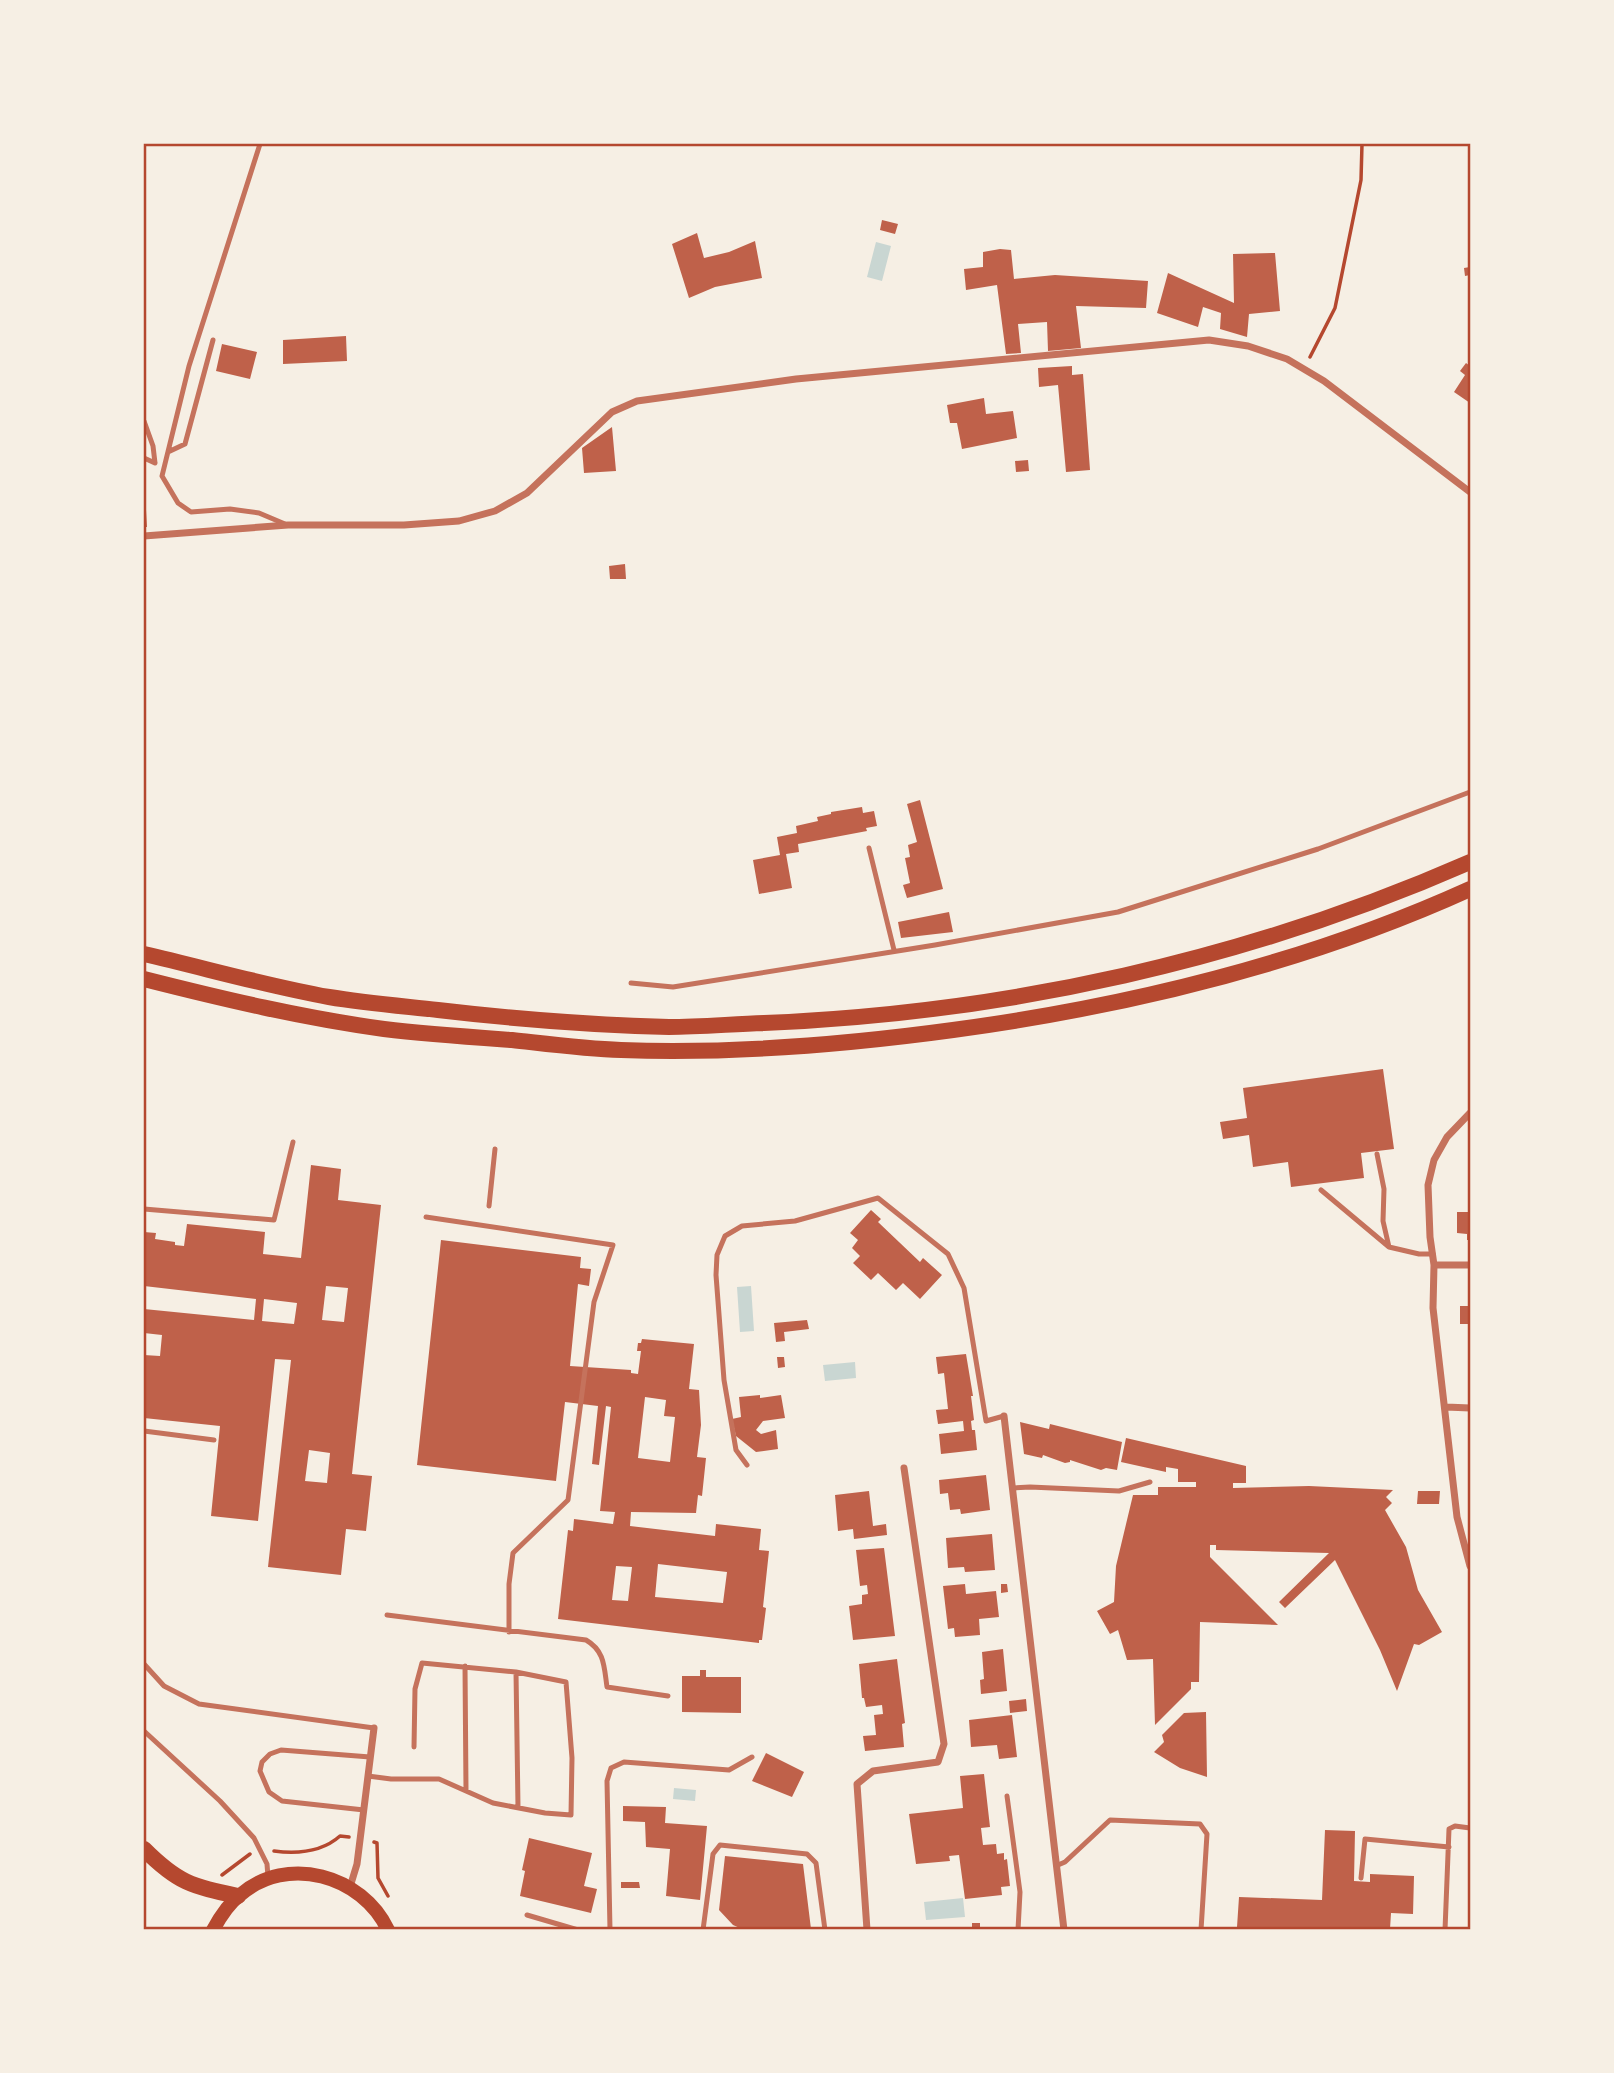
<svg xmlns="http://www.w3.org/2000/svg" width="1614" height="2073" font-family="'PT Sans',sans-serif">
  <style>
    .water { fill: #c9d6d2 }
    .building { fill: #bf614a; fill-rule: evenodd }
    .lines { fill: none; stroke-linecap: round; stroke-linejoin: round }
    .path { stroke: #b5482f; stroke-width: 3.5 }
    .service { stroke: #c5725c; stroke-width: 5 }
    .minor { stroke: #c5725c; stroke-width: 7 }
    .secondary { stroke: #b5482f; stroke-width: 14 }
    .primary { stroke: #b5482f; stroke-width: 16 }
    .neatline { fill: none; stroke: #b5482f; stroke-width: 2.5 }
  </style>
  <rect width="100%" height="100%" fill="#f6efe4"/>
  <path class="water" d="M876 242 891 246 882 281 867 277Z
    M751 1286 754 1331 740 1332 737 1287Z
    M855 1362 856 1378 825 1381 823 1365Z
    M674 1788 696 1790 695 1801 673 1799Z
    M963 1898 965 1917 926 1920 924 1902Z"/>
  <path class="building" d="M882 220 898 224 895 234 880 230Z
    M697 233 704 258 729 252 755 241 762 278 715 287 689 298 672 244Z
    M1000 249 1011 250 1014 279 1055 275 1148 281 1146 308 1076 306 1081 348 1048 351 1047 322 1018 324 1021 353 1006 354 997 285 966 290 964 269 983 267V252Z
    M1275 253 1280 311 1249 314 1247 337 1220 329 1221 313 1203 307 1198 327 1157 313 1168 273 1234 303 1233 254Z
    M1470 267V275L1465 276 1464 268Z
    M346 336 347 361 283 364V340Z
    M222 344 257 352 250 379 216 371Z
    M1466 363 1470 366V403L1454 392 1465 375 1460 371Z
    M1072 366V375L1083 374 1090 470 1066 472 1058 385 1039 387 1038 368Z
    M984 398 986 414 1013 411 1017 438 962 449 957 423H950L947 405Z
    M612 427 616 471 584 473 582 448Z
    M1028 460 1029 471 1016 472 1015 461Z
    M144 510H146L147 527H144Z
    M625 564 626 579H610L609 566Z
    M920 800 943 889 907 898 903 885 910 883 905 858 910 857 908 845 917 842 907 804Z
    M862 807 863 813 874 811 877 826 866 828 867 831 798 844 799 852 786 854 792 888 759 894 753 860 780 855 777 837 797 833 796 826 818 821 817 817 831 814V812Z
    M949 912 953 932 901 938 898 922Z
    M1383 1069 1394 1149 1361 1153 1364 1178 1291 1187 1288 1162 1253 1167 1249 1135 1223 1139 1220 1122 1247 1118 1243 1088Z
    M311 1165 341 1169 338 1200 381 1205 352 1474 372 1476 366 1531 346 1529 341 1575 268 1567 291 1360 275 1359 258 1521 211 1516 220 1426 144 1418V1355L160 1356 162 1335 144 1333V1309L254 1320 256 1299 144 1286V1232L156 1233 155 1239 175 1242V1245L184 1246 187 1224 265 1232 263 1254 301 1258ZM326 1286 348 1288 344 1322 322 1320ZM264 1299 297 1303 294 1324 262 1321ZM309 1450 330 1453 327 1483 305 1481Z
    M871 1210 881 1219 878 1222 920 1262 923 1258 942 1275 920 1299 903 1283 896 1290 878 1273 871 1280 853 1263 860 1256 852 1248 858 1240 850 1233Z
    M1457 1212H1470V1240H1467V1234L1457 1233Z
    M441 1240 581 1257 580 1268 591 1269 589 1286 578 1284 570 1366 631 1370V1373L638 1374 641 1351H637L638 1343H641L642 1339 694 1344 689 1389 699 1390 701 1425 697 1457 706 1458 702 1496 698 1495 696 1513 631 1512 630 1526 715 1536 716 1524 761 1529 759 1550 769 1551 763 1607 766 1608 762 1640H759V1643L558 1619 568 1530 573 1531 574 1519 613 1524 615 1512 600 1511 611 1407 606 1406 599 1465 592 1464 598 1406 565 1402 556 1481 417 1465ZM645 1397 666 1400 664 1416 675 1417 670 1462 638 1458ZM658 1564 727 1572 723 1603 655 1597ZM616 1566 632 1567 628 1601 612 1600Z
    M1460 1306H1470V1324H1460Z
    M807 1320 809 1329 784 1332 785 1341 776 1342 774 1323Z
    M966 1354 973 1396H971L974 1420 971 1421 972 1430H975L977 1450 941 1454 939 1434 964 1431 963 1421 938 1424 936 1410 948 1409 944 1373 938 1374 936 1357Z
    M777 1357H784L785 1367 778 1368Z
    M760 1395V1398L781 1395 785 1418 763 1421 756 1430 761 1434 776 1430 778 1449 756 1452 736 1436 732 1419 741 1417 739 1397Z
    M1020 1422 1049 1429 1050 1424 1122 1442 1117 1470 1106 1468 1101 1470 1070 1460V1462L1065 1463 1043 1455 1042 1458 1024 1454Z
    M1126 1438 1246 1466V1483H1233V1488L1309 1486 1393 1490 1386 1497 1392 1503 1385 1510 1406 1547 1418 1590 1442 1632 1419 1645 1414 1644 1397 1691 1380 1650 1335 1560 1285 1608 1279 1602 1329 1553 1216 1550V1545H1210V1557L1278 1625 1200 1622 1199 1682H1191V1689L1155 1725 1153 1659 1127 1660 1118 1630 1110 1634 1097 1611 1114 1602 1116 1566 1133 1495H1158V1487H1196V1482H1178V1469L1166 1467V1472L1121 1462Z
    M986 1475 990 1510 961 1514 960 1509 950 1510 948 1493 940 1494 939 1480Z
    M869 1491 873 1526 886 1524 887 1535 854 1539 853 1529 838 1531 835 1495Z
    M1418 1491H1440L1439 1504H1417Z
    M992 1534 995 1570 965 1572 964 1567 948 1568 946 1538Z
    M884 1548 895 1636 853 1640 849 1606 862 1604V1595L868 1594 867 1585 860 1586 856 1550Z
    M965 1584 966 1594 996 1591 999 1617 979 1619 980 1635 955 1637 954 1628 948 1629 943 1586Z
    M1001 1584H1007L1008 1592 1001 1593Z
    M1003 1649 1007 1691 981 1694 980 1680 984 1679 982 1652Z
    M897 1659 905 1723 902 1724 904 1747 865 1751 863 1736 876 1735 874 1715 883 1714 882 1705 866 1707 864 1698H862L859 1664Z
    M700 1670H706V1677H741V1713L682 1712V1676H700Z
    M1026 1699 1027 1711 1010 1713 1009 1701Z
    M1206 1712 1207 1777 1180 1768 1154 1752 1164 1742 1162 1735 1184 1713Z
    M1012 1715 1017 1757 999 1759 997 1745 971 1747 969 1720Z
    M766 1753 804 1772 792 1797 752 1781Z
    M984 1774 990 1827 981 1828 983 1845 996 1844 997 1854 1004 1853V1860L1007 1859 1010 1886 1001 1887 1002 1895 965 1899 959 1855 949 1856 950 1861 916 1864 909 1814 963 1808 960 1776Z
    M623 1806 666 1807 665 1823 707 1826 700 1900 666 1896 670 1849 646 1847 645 1822 623 1821Z
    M1325 1830 1355 1831 1354 1881 1370 1882V1874L1414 1876 1413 1914 1391 1913 1390 1929H1284L1237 1927 1239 1897 1322 1900Z
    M529 1838 592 1853 584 1886 597 1889 591 1913 520 1896 525 1871 522 1870Z
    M725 1856 803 1864 811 1929H742L733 1925 719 1910Z
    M621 1882H639L640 1888H621Z
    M972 1923H980V1929H972Z"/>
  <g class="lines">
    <path class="path" d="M1310 357 1335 308 1361 180 1362 144
      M374 1842 377 1843 378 1878 388 1896
      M274 1851C297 1854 322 1852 340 1836L349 1837
      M222 1875 250 1854"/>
    <path class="service" d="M260 144 189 366 162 476 178 503 191 512 230 509 259 513 285 524
      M144 421 153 446 155 463
      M168 452 185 444 213 340
      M144 458 155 463
      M869 848 894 950
      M631 983 673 987 935 945 1118 912 1318 849 1470 792
      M1377 1154 1384 1189 1383 1221 1389 1247
      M1321 1190 1389 1247 1419 1254H1433
      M489 1206 495 1149
      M144 1209 274 1220 293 1142
      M426 1217 613 1245 594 1302 568 1500 513 1553 509 1584V1632
      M144 1431 214 1440
      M747 1465 736 1450 724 1380 716 1275 717 1255 725 1236 742 1226 795 1221 878 1198 948 1254 964 1288 986 1421 1004 1416
      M1012 1488 1030 1487 1119 1491 1150 1482
      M387 1615 586 1640C605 1651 604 1667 607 1687L668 1696
      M144 1664 164 1686 199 1704 374 1728
      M465 1666 466 1790
      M516 1672 518 1807
      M144 1731 220 1801 254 1838 267 1864 268 1877
      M368 1776 391 1779H439L493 1803 545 1813 571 1815 572 1758 566 1682 516 1672 422 1663 415 1689 414 1747
      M1007 1796 1020 1892 1018 1930
      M364 1810 282 1801 269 1792 260 1771 262 1762 270 1754 281 1750 370 1757
      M1058 1865 1065 1862 1110 1820 1200 1824 1207 1834 1201 1930
      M1361 1878 1365 1839 1449 1847
      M527 1915 578 1930
      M610 1930 607 1781 611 1768 624 1762 729 1770 752 1757
      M703 1930 713 1854 720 1845 807 1854 816 1863 825 1930
      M1445 1930 1449 1829 1455 1826 1470 1828"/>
    <path class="minor" d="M144 536 288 525H404L459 521 495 511 527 493 612 412 637 401 796 379 1209 340 1248 346 1287 359 1324 381 1470 492
      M1470 1113 1447 1137 1434 1160 1428 1185 1430 1237 1434 1265 1433 1308 1457 1517 1470 1566
      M1434 1265H1470
      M1446 1407 1470 1408
      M1004 1416 1064 1930
      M350 1887 357 1864 374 1728
      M867 1930 857 1784 873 1771 938 1762 944 1744 904 1468"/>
    <path class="secondary" d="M213 1930C220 1917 228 1904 240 1895 287 1854 362 1875 388 1930"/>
    <path class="primary" d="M144 954C205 968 267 986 329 997 365 1003 402 1006 438 1010 514 1019 592 1025 669 1027 700 1027 732 1024 764 1023 1007 1013 1247 960 1470 862
      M144 979C223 999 303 1018 384 1029 426 1034 470 1037 512 1040 548 1044 585 1049 621 1050 732 1054 843 1045 953 1030 1130 1006 1307 963 1470 889
      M144 1849C178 1883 191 1886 238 1896"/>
  </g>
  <rect width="1614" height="2073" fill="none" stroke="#f6efe4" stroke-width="290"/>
  <rect x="145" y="145" width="1324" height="1783" class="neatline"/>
</svg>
